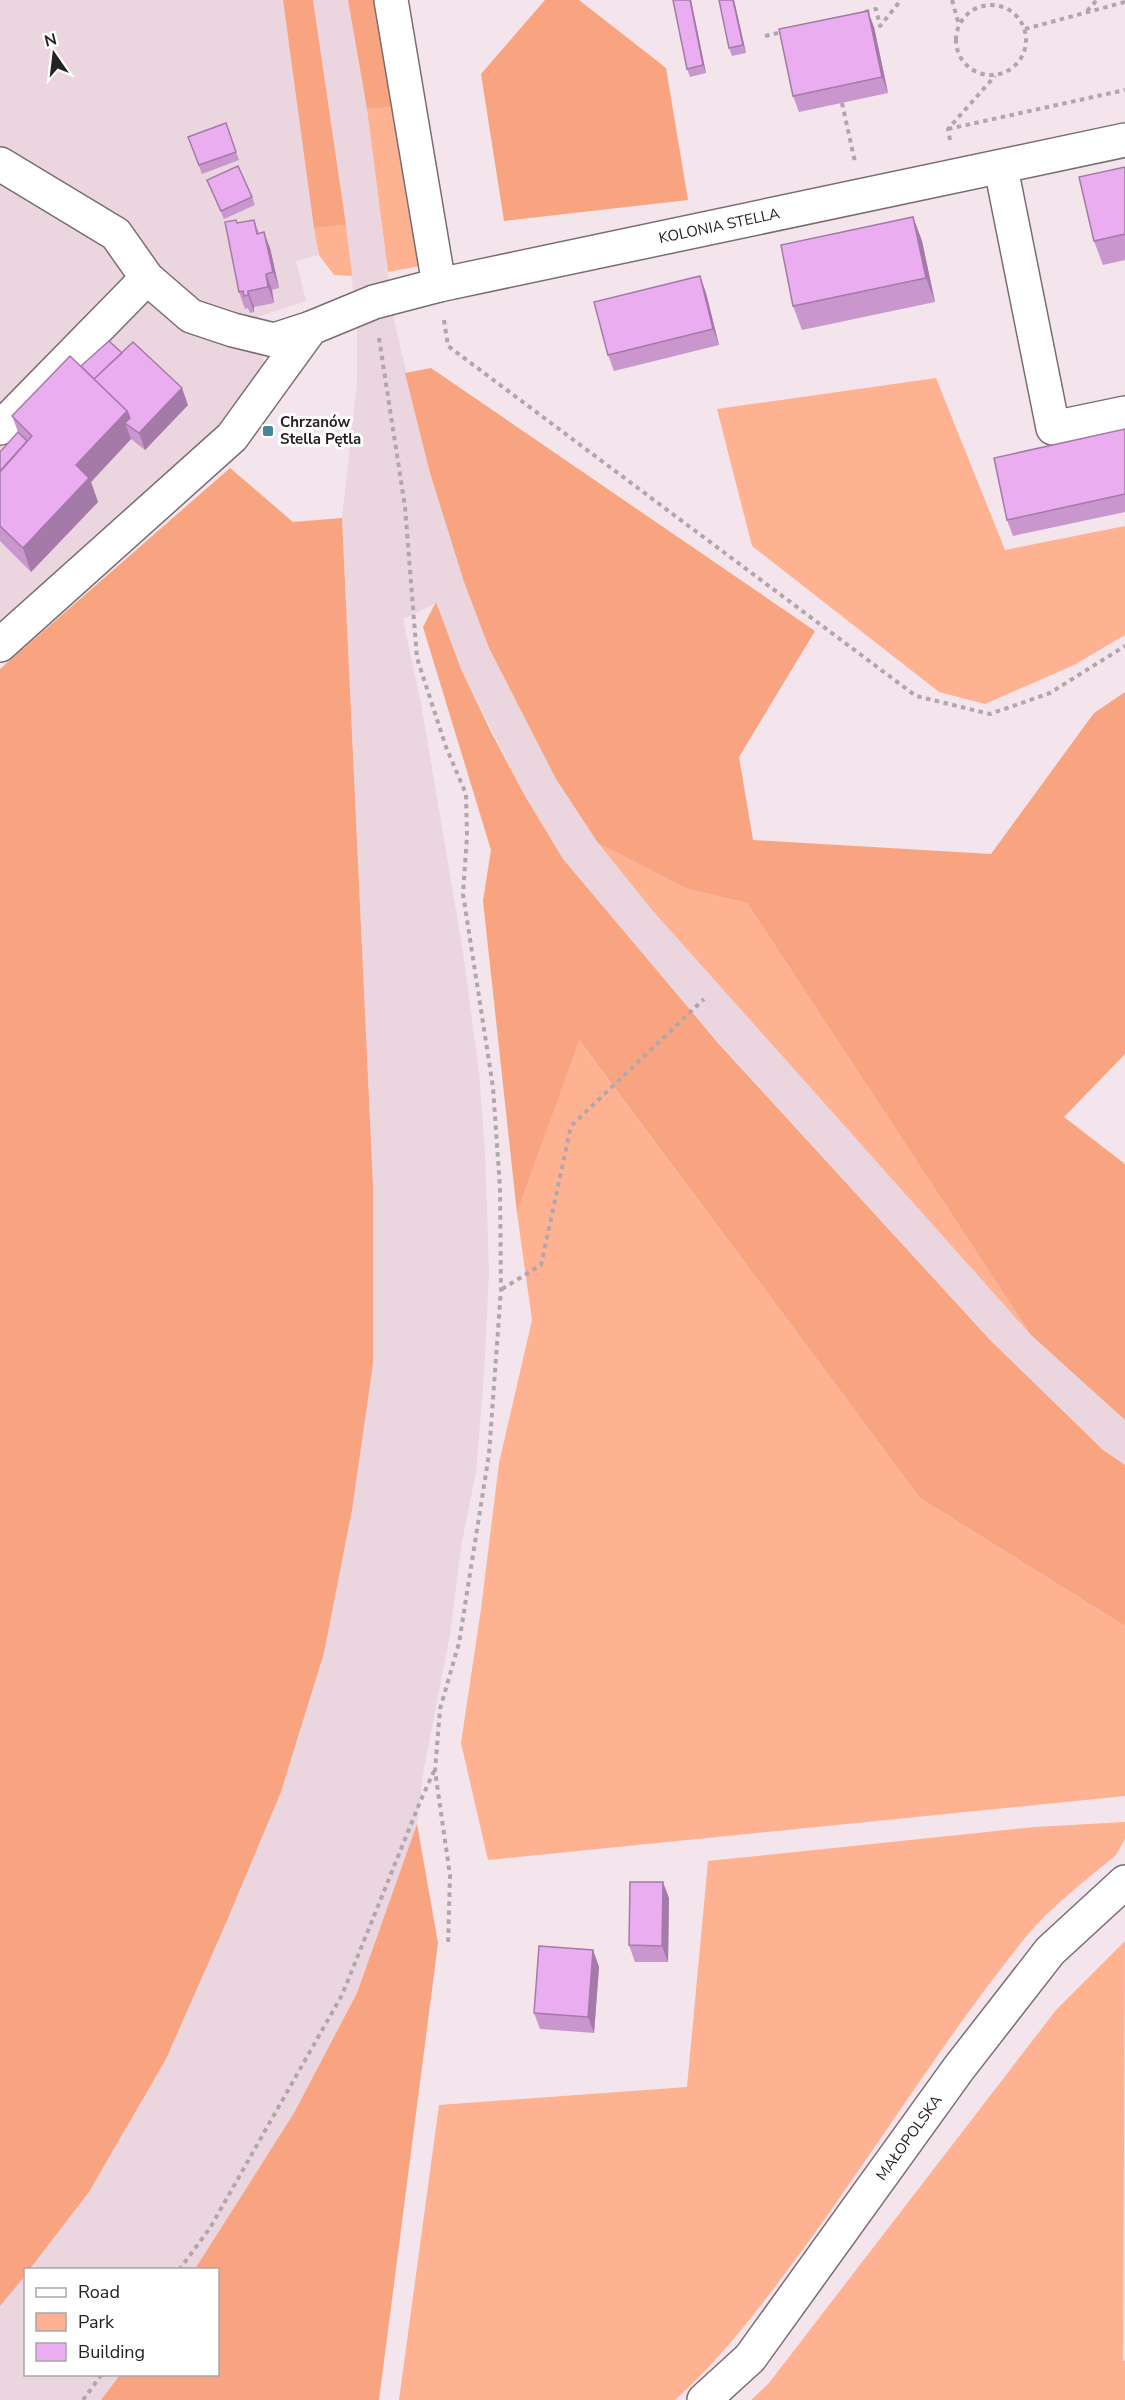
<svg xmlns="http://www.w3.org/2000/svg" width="1125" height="2400" font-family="'Nunito Sans',sans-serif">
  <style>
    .built { fill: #ebd5de }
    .green { fill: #feb292 }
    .forest { fill: #f8a480 }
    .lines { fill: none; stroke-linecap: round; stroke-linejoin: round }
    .minor-casing { stroke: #796d72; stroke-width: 36 }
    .path { stroke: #b1a6ab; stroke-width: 4; stroke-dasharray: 4.5 4.5; stroke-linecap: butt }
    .minor { stroke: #fff; stroke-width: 33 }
    .wall { fill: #c996ce }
    .shaded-wall { fill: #a47aa8 }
    .building { fill: #eaaef0; stroke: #a47aa8; stroke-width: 1.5 }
    .poi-dot { fill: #458799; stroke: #fff; stroke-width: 2 }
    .labels { text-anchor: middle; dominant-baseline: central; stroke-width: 6; stroke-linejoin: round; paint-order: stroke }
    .street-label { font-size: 15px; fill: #262123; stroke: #fff }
    .poi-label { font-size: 15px; font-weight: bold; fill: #262123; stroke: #fff; text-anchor: start }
  </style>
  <rect width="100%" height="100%" fill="#f3e5eb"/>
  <path class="built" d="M0 0H283L319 255 296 261 306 301 255 318 266 370 210 438 0 629Z
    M313 0H348L367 109 394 320 430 473 464 582 489 648 556 779 598 843 652 910 1031 1335 1125 1420V1465L1103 1450 990 1340 719 1043 636 947 563 859 525 796 461 669 436 603 403 619 421 703 463 952 479 1072 485 1152 489 1271 484 1376 476 1472 461 1547 450 1635 424 1768 417 1824 357 1993 294 2113 195 2269 30 2270 89 2192 166 2059 226 1923 281 1792 324 1653 352 1510 373 1364V1185L342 518 357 382V328L346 225Z
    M25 2276 26 2374 120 2375 101 2400H0V2306Z"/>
  <path class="green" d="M394 107 420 266 388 272 367 109Z
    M346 225 352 276 334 275 319 255 314 228Z
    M936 378 1005 550 1125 526V635L1074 665 985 704 939 692 752 546 717 409Z
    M598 843 687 889 747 903 1031 1335 652 910Z
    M578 1039 920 1498 1125 1626V1796L488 1860 461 1743 481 1609 499 1463 532 1320 517 1213Z
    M1125 1822V1839L1116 1855C1085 1881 1050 1907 1025 1938 946 2036 878 2146 804 2248 764 2302 725 2355 675 2400H399L439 2105 687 2087 708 1861 1035 1827Z
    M1125 1941 1123 2360 1125 2361V2400H751L769 2383 1056 2010Z"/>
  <path class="forest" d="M283 0H313L346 225 314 228Z
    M348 0H376L394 107 367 109Z
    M545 0H579L666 68 688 200 504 221 481 74Z
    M431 368 815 631 739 757 753 840 991 854 1094 713 1125 692V1054L1064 1117 1125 1164V1420L1031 1335 747 903 687 889 598 843 556 779 489 648 464 582 430 473 405 373Z
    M230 468 293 522 342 518 373 1185V1364L352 1510 324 1653 281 1792 226 1923 166 2059 89 2192 30 2269 26 2270 25 2276 0 2306V669Z
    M436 602 461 669 491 732 525 796 563 859 718 1043 990 1340 1103 1450 1125 1465V1626L920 1498 579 1040 517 1213 483 901 491 850 423 627Z
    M417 1824 438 1943 379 2400H101L120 2375 218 2374V2270L195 2269 294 2113 357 1993Z"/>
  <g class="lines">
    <g class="minor-casing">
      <g id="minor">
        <path d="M391 0 439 285"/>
        <path d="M0 164 116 234 147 278"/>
        <path d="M1001 168 1053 428 1125 413"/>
        <path d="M0 428 147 278 191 316 233 330 274 340 311 328"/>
        <path id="s1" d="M0 645 232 437 311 328 374 302 439 285 1125 140"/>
        <path id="s2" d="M704 2400 750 2358 959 2068 1050 1951 1125 1882"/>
      </g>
    </g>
    <path class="path" d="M952 0 959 25
      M956 40a35 35 0 1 1 70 0a35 35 0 1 1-70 0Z
      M1087 11 1097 0
      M865 12 876 9 880 26 901 0
      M1025 29 1125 2
      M765 36 782 32
      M842 103 855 162
      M948 129 1125 90
      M950 140 948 129 995 76
      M444 320 448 346 916 696 990 714 1050 693 1125 646
      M379 338 405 507 417 658 446 747 466 794 467 836 463 894 493 1087 500 1188 501 1289 489 1454 459 1643 440 1709 435 1771 450 1875 448 1946
      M502 1289 541 1265 571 1126 704 999
      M179 2270 210 2228 342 1995 420 1802 434 1771
      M83 2400 102 2374"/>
    <use href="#minor" class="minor"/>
  </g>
  <path class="wall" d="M691 0 706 73 690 77 687 69Z
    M719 0H734L746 53 732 56 729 48Z
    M874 27 888 93 799 112 793 96Z
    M226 123 239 160 202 174 188 137Z
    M1125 167V260L1103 265 1094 241Z
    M207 180 252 197 255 205 224 219Z
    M913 217 922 241 935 302 802 330 793 306Z
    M254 220 259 233 270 248 279 288 272 290 274 303 254 307V312L250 313 248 308 245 309 239 292 237 223Z
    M700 276 706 293 719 345 614 371 608 355Z
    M122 353 188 405 145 450 131 439 91 482 98 502 31 572 0 541V452L18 432 12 416Z
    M1125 429V512L1013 536 1007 520Z
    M669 1898 668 1962H635L629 1945Z
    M593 1950 599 1967 594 2033 540 2029 534 2013Z"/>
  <path class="shaded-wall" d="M690 0H691L706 73 703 65Z
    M733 0H734L746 53 743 45Z
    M868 11 874 27 888 93 882 77Z
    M913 217 922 241 935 302 926 278Z
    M264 232 270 248 279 288 273 272Z
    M266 274 272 290 274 303 268 287Z
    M700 276 706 293 719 345 713 329Z
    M248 291 254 307V312L248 295Z
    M182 388 188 405 145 450 139 433Z
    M127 411 134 430 125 423 131 439 91 482 98 502 31 572 23 548 76 465Z
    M663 1882 669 1898 668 1962 662 1946Z
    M593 1950 599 1967 594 2033 588 2017Z"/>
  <path class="building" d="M673 0H690L703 65 687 69Z
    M719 0H733L743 45 729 48Z
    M868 11 882 77 793 96 779 29Z
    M226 123 236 152 199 165 188 137Z
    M238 166 252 197 221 211 207 180Z
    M1125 167V234L1094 241 1079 177Z
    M913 217 926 278 793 306 781 245Z
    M236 220 237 223 254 220 257 234 264 232 273 272 266 274 268 287 248 291V295L244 296 243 291 239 292 225 222Z
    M700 276 713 329 608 355 594 302Z
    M109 341 122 353 94 379 81 366Z
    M133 342 182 388 139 433 125 423 130 418 127 411 94 379Z
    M70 356 127 411 76 465 89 478 23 548 0 526V472L32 436 12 416Z
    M1125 429V494L1007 520 994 458Z
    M18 432 27 441 1 470 0 469V452Z
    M630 1882H663L662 1946 629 1945Z
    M539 1946 593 1950 588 2017 534 2013Z"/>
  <rect class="poi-dot" x="262" y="425" width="12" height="12" rx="3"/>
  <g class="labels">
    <g class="street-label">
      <text stroke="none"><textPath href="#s1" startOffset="868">KOLONIA STELLA</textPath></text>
      <text stroke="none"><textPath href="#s2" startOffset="334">MAŁOPOLSKA</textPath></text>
    </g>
    <g class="poi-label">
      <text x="280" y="422">Chrzanów<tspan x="280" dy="17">Stella Pętla</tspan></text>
    </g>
  </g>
  <rect x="24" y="2268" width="195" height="108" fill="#ffffff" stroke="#a8a6a7" stroke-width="1.5"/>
  <rect x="36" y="2288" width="30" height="9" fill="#ffffff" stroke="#a8a6a7" stroke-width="1.5"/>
  <text x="78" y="2298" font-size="18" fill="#262123">Road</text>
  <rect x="36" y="2313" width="30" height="18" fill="#feb292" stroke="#a8a6a7" stroke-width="1.5"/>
  <text x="78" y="2328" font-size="18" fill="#262123">Park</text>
  <rect x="36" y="2343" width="30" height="18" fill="#eaaef0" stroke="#a8a6a7" stroke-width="1.5"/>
  <text x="78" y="2358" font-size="18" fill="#262123">Building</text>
  <g transform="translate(54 54) rotate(346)" stroke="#ffffff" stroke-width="4.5" paint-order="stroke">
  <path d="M0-4.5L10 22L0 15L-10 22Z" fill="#262123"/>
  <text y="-9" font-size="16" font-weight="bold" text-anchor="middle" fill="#262123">N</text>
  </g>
</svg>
